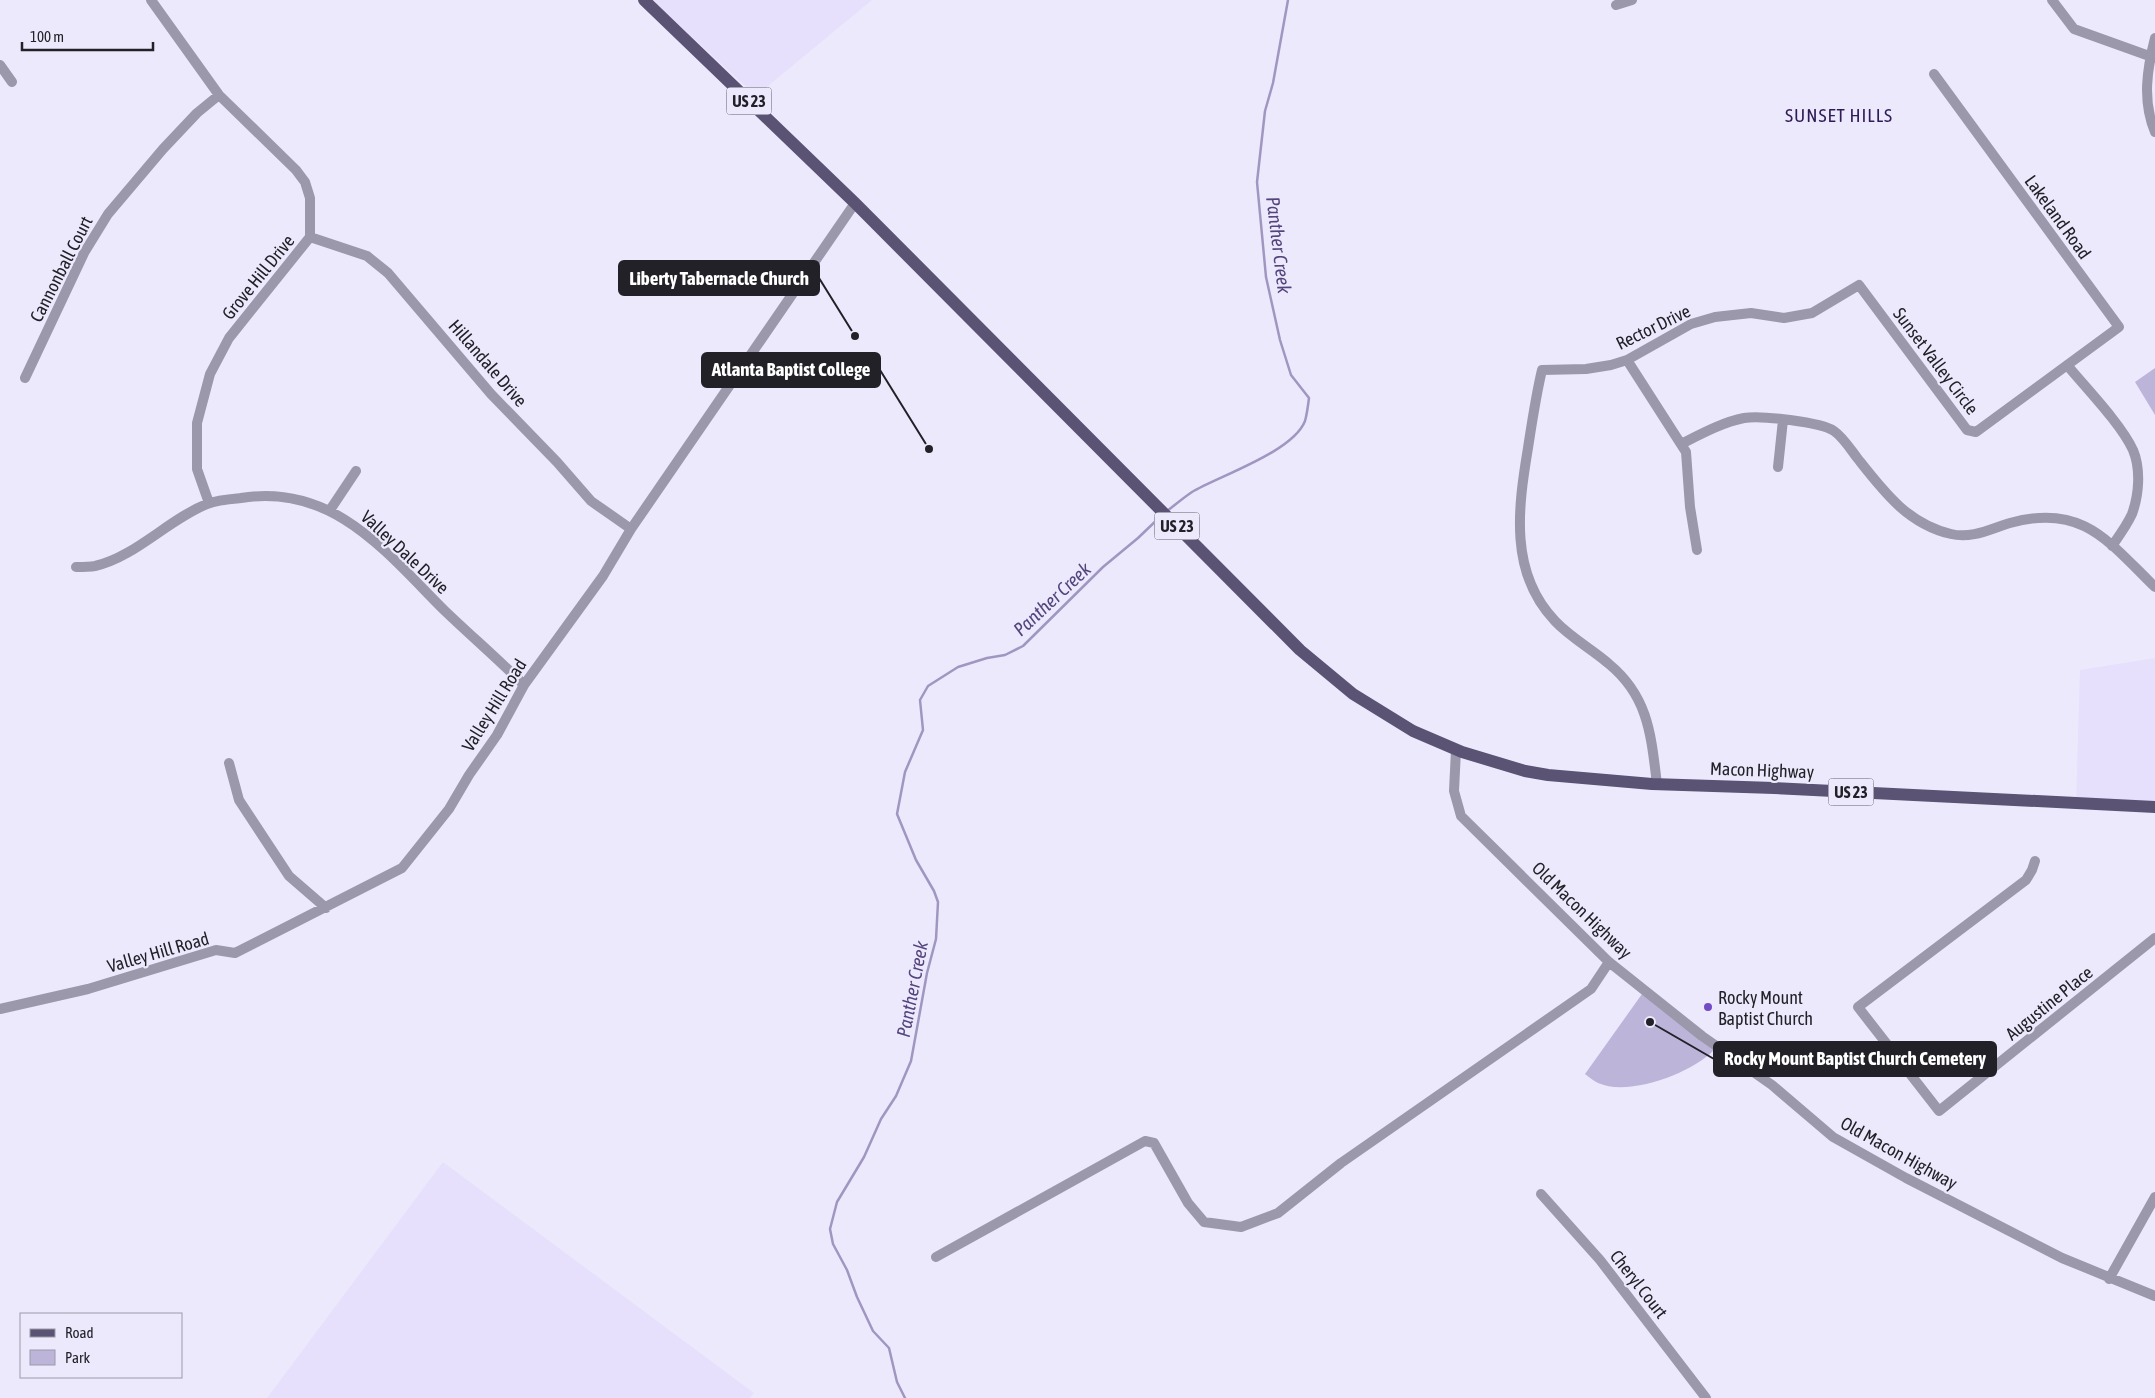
<svg xmlns="http://www.w3.org/2000/svg" width="2155" height="1398" font-family="'Asap Condensed',sans-serif">
  <style>
    .built { fill: #e6e0fc }
    .green { fill: #bdb5d9 }
    .lines { fill: none; stroke-linecap: round; stroke-linejoin: round }
    .stream { stroke: #a097c1; stroke-width: 2.5 }
    .minor { stroke: #9c98ab; stroke-width: 10 }
    .primary { stroke: #5a5374; stroke-width: 12 }
    .poi-dot { fill: #724ac3; stroke: #ede9fd; stroke-width: 2 }
    .labels { text-anchor: middle; dominant-baseline: central; stroke-width: 4.5; stroke-linejoin: round; paint-order: stroke }
    .shield { fill: #ede9fd; stroke: #5f5d68; stroke-width: 1 }
    .shield-label { font-size: 16px; font-weight: bold; fill: #222128 }
    .street-label { font-size: 18px; fill: #222128; stroke: #ede9fd }
    .poi-label { font-size: 18px; fill: #222128; stroke: #ede9fd; text-anchor: start }
    .neighbourhood-label { font-size: 19px; letter-spacing: 1px; fill: #2f1b55; stroke: #ede9fd }
    .water-label { font-size: 19px; font-style: italic; fill: #53447c; stroke: #ede9fd }
    .leader { fill: none; stroke: #222128; stroke-width: 2 }
    .callout-dot { fill: #222128; stroke: #ede9fd; stroke-width: 2 }
    .callout { fill: #222128; stroke: #222128; stroke-width: 2 }
    .callout-label { font-size: 19px; text-anchor: middle; font-weight: bold; fill: #fff }
  </style>
  <rect width="100%" height="100%" fill="#ede9fd"/>
  <path class="built" d="M652 0H872L756 96Z
    M2155 658V806L2076 803 2080 670Z
    M443 1162 754 1393 750 1398H267Z"/>
  <path class="green" d="M2155 368V415L2135 382Z
    M1642 994 1714 1050C1692 1073 1629 1097 1598 1083 1594 1081 1589 1077 1585 1074Z"/>
  <g class="lines">
    <path class="stream" d="M1167 511C1175 505 1183 498 1192 492 1219 476 1293 452 1305 421 1307 414 1308 406 1309 398L1291 375 1280 340 1266 277 1257 182 1265 111 1273 83 1288 0
      M905 1398 897 1382 889 1348 873 1331 857 1297 847 1270 833 1244 830 1229 837 1202 864 1157 881 1119 896 1096 911 1061 927 973 936 939 938 902 934 891 916 860 897 814 905 772 923 730 920 700 928 686 958 667 987 658 1005 655 1023 646 1103 567 1138 538 1161 516"/>
    <path class="minor" d="M151 0 219 95 296 170 305 182 310 198V237L229 338 210 374 197 423V469L209 503
      M2052 0 2074 29 2155 58
      M1616 5 1632 0
      M2155 38C2147 69 2142 101 2155 132
      M0 65 12 82
      M310 237 367 256 388 273 491 394 557 462 591 501 631 529
      M1627 360 1686 452 1690 507 1697 550
      M2067 365C2086 388 2121 424 2133 450 2141 469 2139 495 2132 514 2127 525 2119 536 2112 546
      M25 378 84 253 108 214 163 149 197 113 219 95
      M1681 444C1701 434 1723 422 1744 418 1760 415 1821 422 1834 431 1843 437 1851 450 1858 459 1884 492 1908 524 1951 534 1972 539 1990 529 2010 523 2082 503 2108 541 2155 587
      M1778 467 1783 420
      M330 510 356 471
      M76 567C82 567 89 567 95 566 135 557 169 519 207 504 217 500 230 499 241 498 333 483 386 552 444 610 470 635 498 659 524 685
      M1456 750 1454 791 1461 816 1609 962 1702 1036 1772 1085 1833 1137 1906 1178 2062 1258 2155 1296
      M229 763 239 800 289 876 326 908
      M1657 784C1651 736 1649 697 1609 664 1592 649 1571 638 1555 621 1509 573 1518 508 1528 448 1532 422 1536 395 1542 370L1586 369 1611 365 1627 360 1691 324 1715 317 1751 313 1784 318 1812 313 1859 285 1967 430 1976 432 2119 327 1934 74
      M2035 861 2032 870 2026 880 1858 1007 1939 1111 2155 938
      M0 1009 88 989 216 950 235 953 402 868 449 809 469 775 497 735 524 685 603 576 631 529 855 203
      M1541 1194 1600 1260 1706 1398
      M936 1257 1145 1141 1154 1143 1188 1203 1204 1222 1241 1227 1278 1213 1341 1163 1591 989 1609 962
      M2109 1279 2155 1197"/>
    <path class="primary" d="M644 0 855 203 1300 650 1353 694 1413 731 1462 752 1525 771 1548 775 1652 784 1774 788 2155 807"/>
  </g>
  <circle class="poi-dot" cx="1708" cy="1007" r="5"/>
  <g class="labels">
    <g class="shield">
      <rect x="726.5" y="87.5" width="45" height="27" rx="4"/>
      <rect x="1154.5" y="512.5" width="45" height="27" rx="4"/>
      <rect x="1828.5" y="778.5" width="45" height="27" rx="4"/>
    </g>
    <g class="shield-label">
      <text x="749" y="101">US 23</text>
      <text x="1177" y="526">US 23</text>
      <text x="1851" y="792">US 23</text>
    </g>
    <g class="street-label">
      <text transform="translate(2058 217) rotate(54)">Lakeland Road</text>
      <text transform="translate(61 269) rotate(-63)">Cannonball Court</text>
      <text transform="translate(258 277) rotate(-51)">Grove Hill Drive</text>
      <text transform="translate(1653 327) rotate(-26)">Rector Drive</text>
      <text transform="translate(1936 361) rotate(53)">Sunset Valley Circle</text>
      <text transform="translate(488 363) rotate(49)">Hillandale Drive</text>
      <text transform="translate(405 552) rotate(43)">Valley Dale Drive</text>
      <text transform="translate(494 705) rotate(-58)">Valley Hill Road</text>
      <text transform="translate(1762 770) rotate(2)">Macon Highway</text>
      <text transform="translate(1582 910) rotate(44)">Old Macon Highway</text>
      <text transform="translate(158 952) rotate(-16)">Valley Hill Road</text>
      <text transform="translate(2049 1003) rotate(-39)">Augustine Place</text>
      <text transform="translate(1899 1153) rotate(29)">Old Macon Highway</text>
      <text transform="translate(1639 1284) rotate(52)">Cheryl Court</text>
    </g>
    <g class="poi-label">
      <text x="1718" y="997">Rocky Mount<tspan x="1718" dy="21">Baptist Church</tspan></text>
    </g>
    <g class="neighbourhood-label">
      <text x="1839" y="115">SUNSET HILLS</text>
    </g>
    <g class="water-label">
      <text transform="translate(1279 245) rotate(83)">Panther Creek</text>
      <text transform="translate(1052 599) rotate(-43)">Panther Creek</text>
      <text transform="translate(912 989) rotate(-79)">Panther Creek</text>
    </g>
  </g>
  <path class="leader" d="M855 336L819 278M929 449L880 370M1650 1022L1714 1059"/>
  <g class="callout-dot">
    <circle cx="855" cy="336" r="5"/>
    <circle cx="929" cy="449" r="5"/>
    <circle cx="1650" cy="1022" r="5"/>
  </g>
  <g class="callout">
    <rect x="619" y="261" width="200" height="34" rx="5"/>
    <rect x="702" y="353" width="178" height="34" rx="5"/>
    <rect x="1714" y="1042" width="282" height="34" rx="5"/>
  </g>
  <g class="callout-label">
    <text x="719" y="285">Liberty Tabernacle Church</text>
    <text x="791" y="376">Atlanta Baptist College</text>
    <text x="1855" y="1065">Rocky Mount Baptist Church Cemetery</text>
  </g>
  <rect x="20" y="1313" width="162" height="65" fill="#ede9fd" stroke="#9c99a8"/>
  <rect x="30" y="1329" width="25" height="8" fill="#5a5374" stroke="#9c99a8"/>
  <text x="65" y="1338" font-size="15" fill="#222128">Road</text>
  <rect x="30" y="1350" width="25" height="15" fill="#bdb5d9" stroke="#9c99a8"/>
  <text x="65" y="1363" font-size="15" fill="#222128">Park</text>
  <path d="M22 42v8h131v-8" fill="none" stroke="#222128" stroke-width="2.5"/>
  <text x="30" y="42" font-size="15" fill="#222128" stroke="#ede9fd" stroke-width="4" paint-order="stroke">100 m</text>
</svg>
